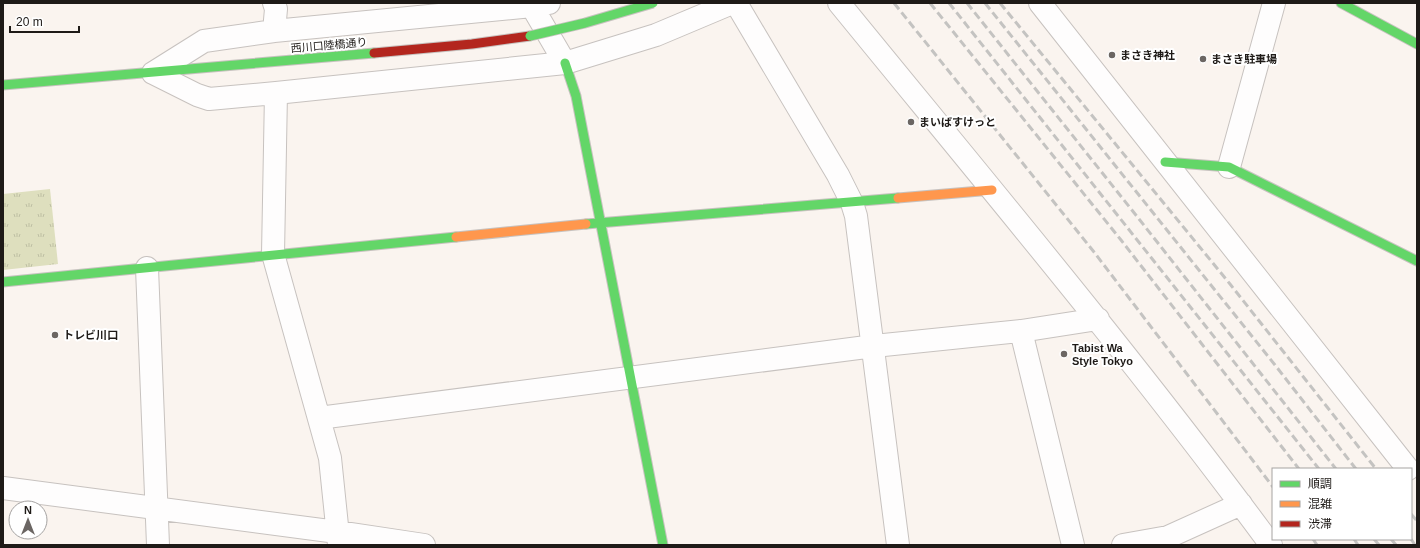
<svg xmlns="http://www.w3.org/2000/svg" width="1420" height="548" font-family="Helvetica,'Noto Sans JP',sans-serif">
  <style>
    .grass { fill: url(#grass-tufts) }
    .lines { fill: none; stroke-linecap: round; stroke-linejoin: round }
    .street-casing { stroke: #c7c2bf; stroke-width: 24 }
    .fast-casing { stroke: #c7c2bf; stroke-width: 11 }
    .slow-casing { stroke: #c7c2bf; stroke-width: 11 }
    .jam-casing { stroke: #c7c2bf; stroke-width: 11 }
    .street { stroke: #fefdfd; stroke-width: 22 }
    .fast { stroke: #63d668; stroke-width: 9 }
    .slow { stroke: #ff974d; stroke-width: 9 }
    .jam { stroke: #b3261e; stroke-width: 9 }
    .rail { stroke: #c4c3c1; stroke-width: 3; stroke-dasharray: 8 4; stroke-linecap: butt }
    .fast-bridge-casing { stroke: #c7c2bf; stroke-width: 11; stroke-linecap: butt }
    .fast-bridge { stroke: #63d668; stroke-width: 9 }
    .poi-dot { fill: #6b6663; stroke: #fff; stroke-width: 1.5 }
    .labels { text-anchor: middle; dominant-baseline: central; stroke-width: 4; stroke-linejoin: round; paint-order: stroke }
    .street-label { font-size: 11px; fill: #1e1a17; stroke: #fff }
    .poi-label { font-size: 11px; font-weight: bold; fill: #1e1a17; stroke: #fff; text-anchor: start }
  </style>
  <defs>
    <pattern id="grass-tufts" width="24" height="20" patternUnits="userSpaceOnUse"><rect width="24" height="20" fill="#dedfbe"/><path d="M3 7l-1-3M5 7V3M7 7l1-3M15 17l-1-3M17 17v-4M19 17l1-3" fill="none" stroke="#bebfa3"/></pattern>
  </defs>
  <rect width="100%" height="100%" fill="#faf4ef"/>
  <path class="grass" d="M50 189 58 264 3 270V194Z"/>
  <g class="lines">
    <g class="street-casing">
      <path id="street" d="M530 3 565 63
        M736 3 838 175 852 203 856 216 898 545
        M839 3C985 182 1134 359 1271 545
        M1040 3 1408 469
        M274 31 276 9 274 3
        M153 73 197 95 209 99 276 93 565 63 656 35 732 3
        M153 73 204 41 274 31 532 6 549 3
        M276 93 273 254 330 458 339 545
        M1229 167 1274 3
        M147 268 158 545
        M1021 331 1073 545
        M319 418 874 346 1021 331 1098 319
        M3 488 337 532 424 545
        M1123 545 1168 537 1241 504"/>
    </g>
    <g class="fast-casing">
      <path id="fast" d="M1341 3 1417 44
        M565 63 576 96 663 545
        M3 85 374 53
        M1165 162 1229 167 1417 261
        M586 224 898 198
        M3 282 456 237"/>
    </g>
    <g class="slow-casing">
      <path id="slow" d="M898 198 992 190
        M456 237 586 224"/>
    </g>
    <g class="jam-casing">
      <path id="jam" d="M374 53 472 44 530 36"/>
    </g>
    <use href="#street" class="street"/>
    <use href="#fast" class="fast"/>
    <use href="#slow" class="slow"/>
    <use href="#jam" class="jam"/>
    <path class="rail" d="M894 3 1094 252 1273 487
      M930 3 1121 240 1299 469
      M949 3 1319 469
      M967 3 1139 219 1336 469
      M985 3 1275 365 1356 469
      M1000 3 1230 284 1376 469
      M1411 514 1417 521
      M1313 539 1317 545
      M1354 539 1358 545
      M1374 539 1379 545
      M1391 539 1396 545
      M1411 539 1415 545"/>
    <g class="fast-bridge-casing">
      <path id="fast-bridge" d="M530 36 585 23 653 3"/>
    </g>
    <use href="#fast-bridge" class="fast-bridge"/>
  </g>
  <g class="poi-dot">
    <circle cx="1112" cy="55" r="4"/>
    <circle cx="1203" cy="59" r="4"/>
    <circle cx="911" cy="122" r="4"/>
    <circle cx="55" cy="335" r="4"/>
    <circle cx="1064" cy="354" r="4"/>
  </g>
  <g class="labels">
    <g class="street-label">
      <text transform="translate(329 45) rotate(-5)">西川口陸橋通り</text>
    </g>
    <g class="poi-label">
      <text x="1120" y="55">まさき神社</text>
      <text x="1211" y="59">まさき駐車場</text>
      <text x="919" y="122">まいばすけっと</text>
      <text x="63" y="335">トレビ川口</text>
      <text x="1072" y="348">Tabist Wa<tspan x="1072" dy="13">Style Tokyo</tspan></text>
    </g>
  </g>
  <rect width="1420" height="548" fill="none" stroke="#1e1a17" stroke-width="8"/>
  <rect x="1272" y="468" width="140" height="72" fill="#ffffff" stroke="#a5a3a2"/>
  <rect x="1280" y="481" width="20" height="6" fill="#63d668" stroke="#a5a3a2"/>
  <text x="1308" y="488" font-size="12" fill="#1e1a17">順調</text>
  <rect x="1280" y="501" width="20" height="6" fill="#ff974d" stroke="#a5a3a2"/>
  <text x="1308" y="508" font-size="12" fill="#1e1a17">混雑</text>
  <rect x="1280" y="521" width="20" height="6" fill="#b3261e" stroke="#a5a3a2"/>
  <text x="1308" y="528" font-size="12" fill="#1e1a17">渋滞</text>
  <g transform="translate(28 520)"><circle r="19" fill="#ffffff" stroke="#a5a3a2"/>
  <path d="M0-3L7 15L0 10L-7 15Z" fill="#6b6663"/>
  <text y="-6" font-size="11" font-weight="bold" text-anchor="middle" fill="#1e1a17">N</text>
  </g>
  <path d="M10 26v6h69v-6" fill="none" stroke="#1e1a17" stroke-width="2"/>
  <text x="16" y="26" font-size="12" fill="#1e1a17" stroke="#ffffff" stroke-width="3" paint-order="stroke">20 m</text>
</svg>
